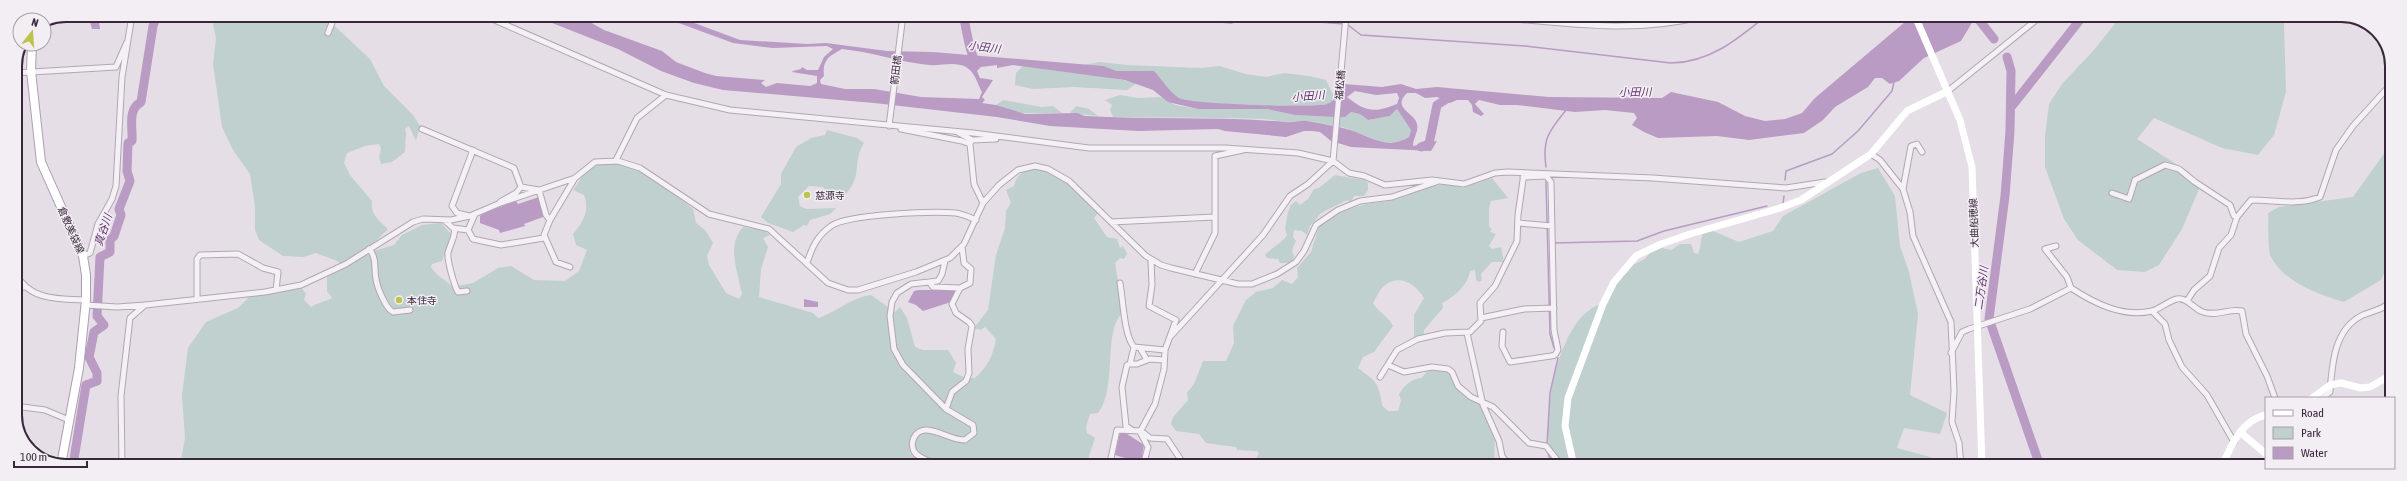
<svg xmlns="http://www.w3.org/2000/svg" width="2407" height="481" font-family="'Asap Condensed','Noto Sans JP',sans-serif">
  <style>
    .green { fill: #bfd0cf }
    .water { fill: #b99bc4; fill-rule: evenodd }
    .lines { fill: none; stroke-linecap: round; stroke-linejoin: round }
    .stream { stroke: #b99bc4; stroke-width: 1.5 }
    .river { stroke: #b99bc4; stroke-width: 9 }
    .street-casing { stroke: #b1a7b3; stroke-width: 7 }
    .primary-casing { stroke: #ad9eb1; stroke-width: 10 }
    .street { stroke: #f4f0f5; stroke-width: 5 }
    .secondary { stroke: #fff; stroke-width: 7 }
    .primary { stroke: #fff; stroke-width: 8 }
    .poi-dot { fill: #bdc44a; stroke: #f3edf4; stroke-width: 1.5 }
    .labels { text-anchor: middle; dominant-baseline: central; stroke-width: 3; stroke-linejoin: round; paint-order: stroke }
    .street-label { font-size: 10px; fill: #39283c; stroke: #f3edf4 }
    .poi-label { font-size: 10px; fill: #39283c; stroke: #f3edf4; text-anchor: start }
    .water-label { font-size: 11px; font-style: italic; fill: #60356d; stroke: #f3edf4 }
    .rim { fill: none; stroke: #39283c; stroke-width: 2 }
  </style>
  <rect width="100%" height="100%" fill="#e5dee6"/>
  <path class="green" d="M211 15H323L370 59 384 86 413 115 420 126 416 141 409 126 405 129 406 133 405 152 392 162 381 164 379 157 381 149 379 144 365 146 347 153 344 163 350 175 372 201C370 214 379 221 388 229L371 246 374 251 394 245 402 235 422 225 441 223 452 235 442 261 432 264 431 267C438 278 446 279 452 287L473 283 498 268 511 266 534 280 565 281 579 271 587 250 576 245 573 234C583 222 590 211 584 195L573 190C578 184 583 173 590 169 622 148 668 190 693 209L696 223 706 231 713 243 707 256 709 265 726 293 739 299 742 294C738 272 726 246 743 227L763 230 770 235 763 238 768 247 761 269 759 297 813 313 818 318C839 311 848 299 871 295L895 312 900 307 907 318 915 347 923 350H948L956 363 953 372 966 378H975C988 366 993 356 996 339L985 327 981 330 974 328 988 310 996 255 1005 228 1006 211 1011 203 1006 190 1014 186C1020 160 1048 170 1065 181 1077 188 1088 202 1098 213L1094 218 1107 237 1117 239 1120 248 1123 246 1127 254 1124 259 1120 258 1115 263 1123 312C1102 331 1118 388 1098 413L1090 414 1086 427 1087 433 1095 438 1086 465H180L185 438 182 395 188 348 206 322 238 308 250 296 277 293 301 287 306 294 304 300 311 307C317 303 324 302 332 298L327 291V277L346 267 337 261 316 253 303 257 283 256 259 240 255 230V207L250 174 233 150 222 127 213 64 216 38Z
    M2121 16H2281L2284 23 2286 92 2274 135 2258 155 2222 148 2154 118 2137 139 2190 173 2200 187 2182 229 2159 265 2145 272 2117 270 2078 240 2064 219 2045 167V136L2049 104 2062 84 2094 50Z
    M1099 62 1127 65 1201 68 1219 66 1246 74 1266 77 1284 73 1309 76 1326 80 1335 99C1333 101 1331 103 1328 104 1316 108 1187 104 1179 99 1170 93 1161 79 1154 71H1116L1104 66 1084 65Z
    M1023 66C1061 72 1100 74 1137 83L1127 90 1074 87 1033 89 1015 85 1016 73Z
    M1120 95 1138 98 1162 97 1175 105 1198 109H1267L1295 115 1334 117 1351 112 1360 114 1368 120 1390 116 1397 109 1411 130 1409 137 1399 142H1381L1343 127 1309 121 1287 122 1265 119 1231 118 1113 117 1110 110 1112 105 1105 100Z
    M1003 100 1042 107 1053 106 1062 113H1016L996 105Z
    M1076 106 1089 109 1098 116 1070 113Z
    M827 130 857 138 864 143C851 163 865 177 841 199L828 201 827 193 823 187 809 186 798 197 800 206 806 209 836 208 830 214 810 220 807 226 804 225 793 232 768 223 761 217 781 184V174L796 147 811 138 825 135Z
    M2392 147 2391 259 2381 280 2344 302C2318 294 2285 283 2271 257 2267 249 2269 223 2268 213L2279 207 2353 197 2388 148Z
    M1878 168 1895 196 1900 246 1909 272 1918 314 1910 395 1947 413 1940 434 1904 428 1897 448 1941 460V466H1553C1538 428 1557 306 1608 303L1615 286 1633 265 1645 259 1650 253 1662 248 1671 250 1680 244H1691L1694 253 1698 254C1701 247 1700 241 1703 234L1713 231 1739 242 1773 231 1783 216 1861 173Z
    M1335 175 1364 180 1368 183V190L1364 196H1354L1351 202 1347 200 1321 213 1310 226 1307 235 1302 231 1294 230 1293 237 1296 241 1292 250 1294 257 1292 263H1280L1278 259 1267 258 1265 255C1272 247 1281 244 1287 235L1285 229 1288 212 1291 205 1296 201 1300 205 1308 199 1314 189 1319 188Z
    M1492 178 1508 198 1491 201 1489 209V227L1492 229 1490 232 1496 234 1489 246 1492 249 1501 247 1504 262H1492L1481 274 1482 280 1479 282 1476 280 1475 270 1470 271C1468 285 1454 297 1442 303L1443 308 1424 330V334L1414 339V315L1424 298C1415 284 1401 274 1385 285 1380 288 1376 298 1373 303 1379 313 1388 316 1393 326L1374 352 1363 357 1358 368C1375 381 1379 382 1382 405L1388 411H1398L1401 401 1399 394C1405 385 1411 379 1421 378L1428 371 1443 367 1471 401 1482 403 1495 424 1494 466H1252L1259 453 1257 451 1237 450 1236 447 1206 443 1199 434 1176 431 1171 424 1173 417 1188 400 1187 393 1194 384 1203 361H1226L1234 343 1233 326 1246 300 1256 292 1273 288 1282 280 1292 284 1298 277 1297 268 1311 252 1320 223C1337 214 1353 206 1372 203 1379 202 1386 202 1393 200 1418 194 1437 178 1463 188Z"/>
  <path class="water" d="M70 15H98L100 29H92L90 22 70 21Z
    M532 15H604L605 20 600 22 579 16 604 30 662 51 676 62 705 73 716 76 765 80 761 83 766 87 777 83 810 86 817 83V76L792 72 793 71 801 69 802 67 807 70H818L824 57 833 49 827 46 773 48 733 43 657 15H673L740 40 808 44 826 43 887 51 932 52 1091 65 1104 66 1116 71H1154C1162 79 1170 93 1179 98 1187 104 1314 108 1327 104 1335 102 1340 91 1344 84L1382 87 1401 84 1416 89 1437 87 1549 97 1662 98 1671 92 1718 102 1745 116 1765 121 1785 119 1802 113 1815 98 1912 16H1976L1961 41 1924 58 1899 81 1890 84 1882 78H1875L1868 87 1835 107 1823 120 1804 133 1749 140 1717 136 1658 138 1644 132 1632 125 1637 118 1634 113 1605 110 1575 112 1517 105H1500L1479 100 1475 104 1484 114 1481 116 1473 112 1472 105 1468 100H1457L1450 103 1437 97 1425 98 1416 93H1407C1391 108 1415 113 1417 124 1419 131 1413 138 1413 146L1437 141 1431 151 1351 147 1331 141 1320 132 1312 131H1304L1286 137 1225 131 1218 129 1138 131 1050 126 997 117 874 103 723 90 694 83 661 71 618 49ZM842 49C872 52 899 62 929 65 941 66 955 61 966 67 975 72 977 83 982 92L979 99 921 97 874 89H845L821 84 820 80 824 76C822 60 829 56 842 49ZM997 65V68L1013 65 1125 80 1153 90 1168 102 1198 109H1267L1295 115 1334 117H1345L1351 112 1360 114 1368 120 1390 116 1397 109 1411 130 1409 137C1386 152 1366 133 1343 128 1332 125 1318 123 1307 121 1300 120 1293 123 1286 122 1219 116 1152 120 1085 116L1077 113 1025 114 996 105 982 103 985 100 982 97 993 80 980 78 977 71 981 67ZM1355 91 1376 95 1397 93 1399 98 1397 104C1374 113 1366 112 1347 97Z
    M539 197 543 217 524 224 525 226 500 233 499 230 480 223V216L483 213 516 201 518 204Z
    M919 290H957L951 302 923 311 916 305 908 302 914 291Z
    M804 299 818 302V307H804Z
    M1120 432H1124L1144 445 1141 463 1115 455Z"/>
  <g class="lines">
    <path class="stream" d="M1139 15 1231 23 1257 17 1344 24
      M1348 25 1361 35 1525 46 1671 63C1709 63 1738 39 1766 16
      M1546 167C1542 139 1549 131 1566 110
      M1785 180 1786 171 1832 154 1858 131 1892 91 1894 82
      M1546 182 1550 334 1554 348
      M1783 204 1784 196
      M1554 243 1637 241 1664 231 1767 206
      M1547 445 1550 393 1558 358
      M1547 450 1552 466"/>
    <path class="river" d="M963 15C967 30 968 46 974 59
      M1976 16 1994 39
      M2007 57 2011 71 2010 131 2005 196 1989 319 2040 466
      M2012 106 2083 16
      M1421 147 1429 144 1437 105 1453 95
      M73 465 86 385 97 381V373L89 357 94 332 104 325 97 316 100 257 110 252V240L114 236 121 215 119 209 130 181 127 171 128 143 132 141C133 127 127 110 141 102L153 26 157 15"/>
    <g class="street-casing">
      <path id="street" d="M483 15 666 95 730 110 973 133 1089 148H1225L1298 153 1333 161 1349 173 1364 176 1385 185 1432 180 1464 184 1495 173 1508 172 1653 178 1786 188 1825 182
        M1483 16C1557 22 1631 35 1704 16
        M1669 22 1686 16
        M328 33 335 15
        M15 73 116 67 127 42
        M1948 91 2041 16
        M889 126 903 15
        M422 129 514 168 521 187 539 190 546 215 550 220
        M901 129 962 141 970 144 974 184 983 203
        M959 133 972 140
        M970 144 972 140 996 139
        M1871 154 1880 160 1903 189 1910 212 1913 236 1951 322 1954 391 1952 422 1959 443 1961 466
        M616 160 637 118 666 95
        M1903 189 1911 146 1917 144 1922 152
        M2112 193 2129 199 2135 180 2165 165 2179 169 2195 182 2230 205 2234 216 2237 217
        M500 202 516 193 521 187
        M469 216 457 213 452 206 473 150
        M444 220 453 228 468 230 473 239 501 245 544 238
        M1111 222 1214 217
        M1518 223 1552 226
        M455 229C454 241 450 244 448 253 447 260 454 285 458 292L467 291
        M468 230 475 214
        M2056 246 2045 249 2067 277 2071 288
        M369 249C377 257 374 270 376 279 377 287 386 309 393 312L410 310
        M83 256 90 253 98 224 112 199 116 186 122 77 132 15
        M807 263C812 247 817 236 831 226 848 214 933 211 956 213 963 214 969 217 976 220
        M570 267 556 262 544 235 550 220 575 178
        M15 273C30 301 58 299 86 300
        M1195 274 1215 233V156L1243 150
        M930 283 933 287 960 288 970 283 971 269 964 263 962 247
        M1120 283C1123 299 1124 336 1134 347L1165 350
        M15 288 24 287
        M197 299V259L200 255 238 254 263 268 278 272 276 290
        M2187 301 2194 290 2210 276 2219 248 2231 235 2237 217 2251 200C2275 200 2298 206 2320 197L2336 150 2353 126 2392 83
        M86 305 117 307 145 305 265 292 301 285 346 264 413 222 423 219 451 220 470 216 498 204 575 178 595 162 618 161 640 168 709 214 769 229 828 283 848 290H858L916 272 950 258 964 244 983 203 999 185 1018 170 1035 166 1048 169 1069 181 1146 256 1161 265 1171 268 1238 284H1252L1277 274 1296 262 1304 251 1316 225 1338 210 1360 201 1392 197 1439 181
        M2152 311 2165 324 2169 340 2182 367 2207 395 2234 442
        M1481 318 1524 309 1554 308
        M1503 332 1502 346 1510 362 1551 356 1555 355 1558 350 1554 330 1551 182 1546 176 1523 177
        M1467 333 1483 405 1499 441 1502 456 1510 466
        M1170 337 1263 235 1290 196 1308 184 1333 161 1346 16
        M1140 348 1147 360
        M1951 353 1962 332 1969 329 2030 309 2071 288C2094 303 2123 318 2152 311 2160 309 2168 301 2177 299 2187 297 2194 309 2203 312 2217 317 2229 308 2242 311L2246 334 2267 376 2275 398
        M1130 364H1137L1150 359 1164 360
        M1388 365 1404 372 1432 367 1448 369 1452 372 1458 386 1471 397 1493 407 1529 443 1546 446 1562 466
        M1380 377 1397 350 1418 339 1445 333 1470 332 1481 321 1480 303 1495 286 1517 241 1518 215 1524 173
        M2322 398 2330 392C2332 365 2334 330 2361 316 2371 311 2384 310 2391 301
        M15 406 45 410 69 420
        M946 409 952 392 966 381 969 373 968 349 972 326 969 322 956 313 952 304 960 288
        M1132 430 1126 426 1122 387 1127 365 1130 364 1134 347
        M1111 458 1117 430 1141 431 1150 438 1167 439 1185 466
        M122 465 121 396 130 318 145 305
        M941 465C933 463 923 460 916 454 908 445 914 429 927 430 940 431 952 440 965 440L974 433 973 425 946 409 903 365 894 349 890 316 892 302 897 293 911 284 938 281 942 274 945 261
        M1143 466 1148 447 1140 432 1155 404 1164 369 1165 350 1176 320 1149 306 1152 285 1151 260"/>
    </g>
    <g class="primary-casing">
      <path id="primary" d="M32 44 31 71 41 162 83 256 86 275V300L79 368 61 465"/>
    </g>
    <use href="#street" class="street"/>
    <path class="secondary" d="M1915 16 1960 120 1972 167 1982 466
      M2312 398 2330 385 2341 383 2361 388 2370 387 2391 375
      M2240 432 2266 454
      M1574 466 1565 426 1568 398 1603 304 1614 282 1636 256 1661 244 1690 234 1780 208 1801 200 1871 154 1907 111 1948 91
      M2222 466C2231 445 2242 420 2266 415"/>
    <use href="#primary" class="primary"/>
  </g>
  <g class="poi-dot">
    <circle cx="807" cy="195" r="4"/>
    <circle cx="399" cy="300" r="4"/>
  </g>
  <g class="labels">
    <g class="street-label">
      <text transform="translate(896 70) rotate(-83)">箭田橋</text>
      <text transform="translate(1340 85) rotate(-85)">福松橋</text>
      <text transform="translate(1974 223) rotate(-92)">大曲船穂線</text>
      <text transform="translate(71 230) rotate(66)">倉敷美袋線</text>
    </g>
    <g class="poi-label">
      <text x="815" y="195">慈源寺</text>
      <text x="407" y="300">本住寺</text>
    </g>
    <g class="water-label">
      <text transform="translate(984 47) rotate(7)">小田川</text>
      <text transform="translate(1635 92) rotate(-1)">小田川</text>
      <text transform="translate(1308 96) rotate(-4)">小田川</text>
      <text transform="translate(103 230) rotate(-71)">真谷川</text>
      <text transform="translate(1981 288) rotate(-82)">二万谷川</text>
    </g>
  </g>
  <path d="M0 0H2407V481H0ZM66 22H2341A44 44 0 0 1 2385 66V415A44 44 0 0 1 2341 459H66A44 44 0 0 1 22 415V66A44 44 0 0 1 66 22Z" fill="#f3edf4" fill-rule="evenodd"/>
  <path class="rim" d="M66 22H2341A44 44 0 0 1 2385 66V415A44 44 0 0 1 2341 459H66A44 44 0 0 1 22 415V66A44 44 0 0 1 66 22Z"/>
  <rect x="2265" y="397" width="130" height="72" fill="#f3edf4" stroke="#a99eaa"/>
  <rect x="2273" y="410" width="20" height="6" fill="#ffffff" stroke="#a99eaa"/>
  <text x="2301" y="417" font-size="12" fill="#39283c">Road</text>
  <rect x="2273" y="427" width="20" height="12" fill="#bfd0cf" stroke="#a99eaa"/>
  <text x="2301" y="437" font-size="12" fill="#39283c">Park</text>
  <rect x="2273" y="447" width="20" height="12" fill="#b99bc4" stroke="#a99eaa"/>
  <text x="2301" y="457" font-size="12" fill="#39283c">Water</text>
  <g transform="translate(32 32) rotate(17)"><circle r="19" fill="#f3edf4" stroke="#a99eaa"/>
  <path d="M0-3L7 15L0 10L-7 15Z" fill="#bdc44a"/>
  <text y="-6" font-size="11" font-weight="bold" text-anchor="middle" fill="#39283c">N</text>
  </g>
  <path d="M14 461v6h73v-6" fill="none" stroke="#39283c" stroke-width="2"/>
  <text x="20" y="461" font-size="12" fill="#39283c" stroke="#f3edf4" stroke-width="3" paint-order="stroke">100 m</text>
</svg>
